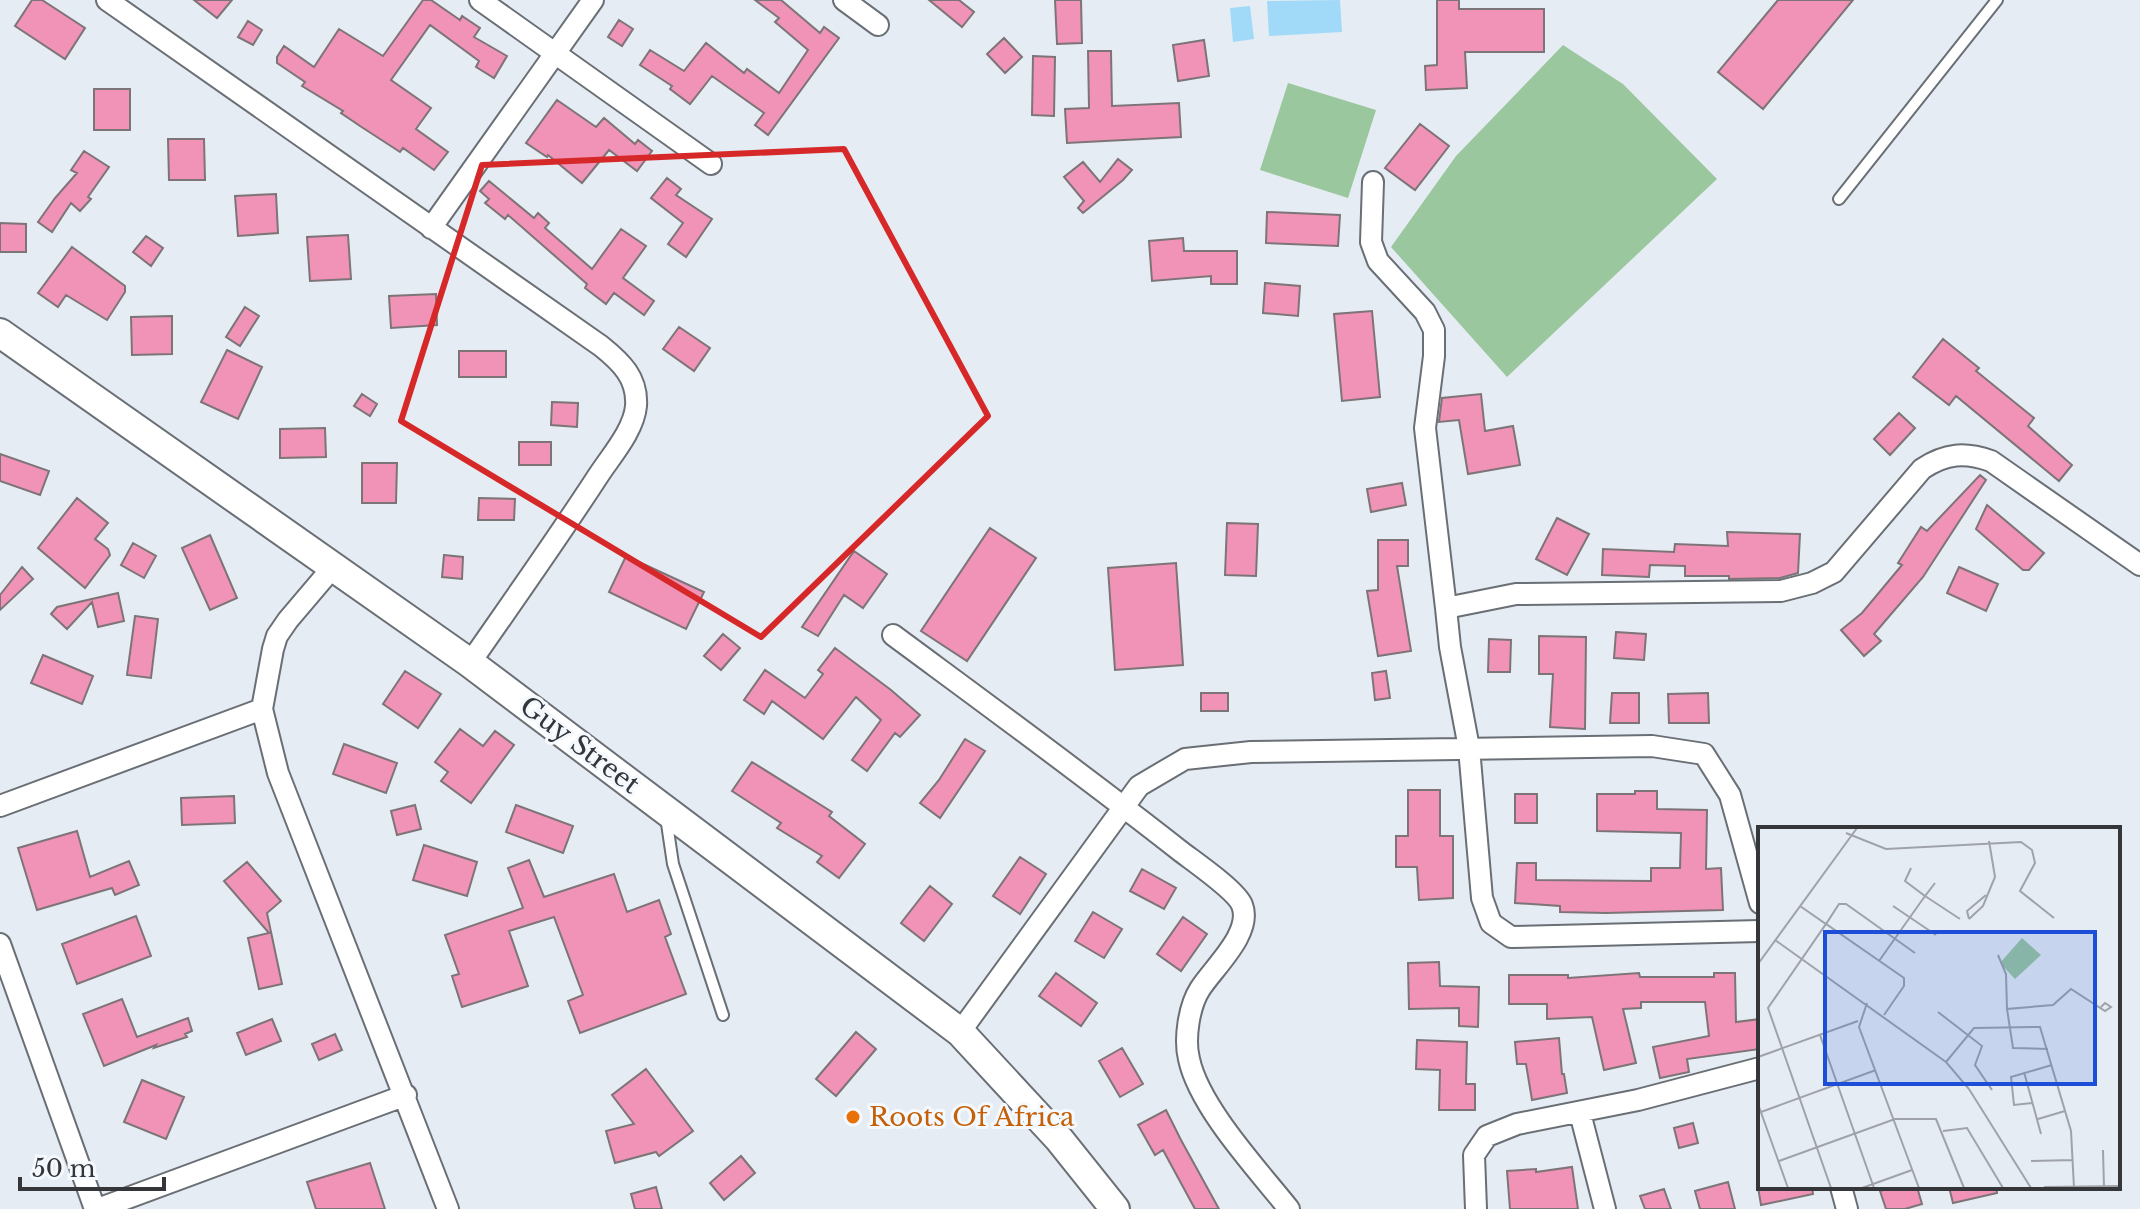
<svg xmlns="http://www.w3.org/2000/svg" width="2140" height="1209" font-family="'Libre Baskerville',serif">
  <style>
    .green { fill: #9bc79f }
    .water { fill: #a1daf8 }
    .building { fill: #f093b6; stroke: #7d7477; stroke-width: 2 }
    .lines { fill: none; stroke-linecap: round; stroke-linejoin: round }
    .lane-casing { stroke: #696f75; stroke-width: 14 }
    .street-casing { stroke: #696f75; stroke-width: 24 }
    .secondary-casing { stroke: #696f75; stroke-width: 32 }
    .lane { stroke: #fff; stroke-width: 10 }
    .street { stroke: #fff; stroke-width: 20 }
    .secondary { stroke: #fff; stroke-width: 28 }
    .marked { fill: none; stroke: #d62828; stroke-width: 6; stroke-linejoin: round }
    .food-dot { fill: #e8710a; stroke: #f4f9ff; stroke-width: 3 }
    .labels { text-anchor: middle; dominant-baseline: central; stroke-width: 6; stroke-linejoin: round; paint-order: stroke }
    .street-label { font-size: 26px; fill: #343639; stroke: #f4f9ff }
    .food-label { font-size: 26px; fill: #c56008; stroke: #f4f9ff; text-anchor: start }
    .inset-road { fill: none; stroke: #9fa3a9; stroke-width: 2 }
    .view { fill: #1d4ed8; fill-opacity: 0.15; stroke: #1d4ed8; stroke-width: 4 }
    .inset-edge { fill: none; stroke: #343639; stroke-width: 4 }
  </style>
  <rect width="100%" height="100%" fill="#e6ecf3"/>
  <path class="green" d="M1563 45 1623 84 1717 179 1507 377 1391 247 1456 156Z
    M1288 83 1376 110 1348 198 1260 170Z"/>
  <path class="water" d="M1340 0 1342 32 1269 36 1267 1Z
    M1250 6 1254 39 1233 42 1230 8Z"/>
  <path class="building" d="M32 0H42L85 28 65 59 15 26Z
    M194 0H232L217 18Z
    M423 0H431L460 20 462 16 480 28 474 37 507 56 494 78 476 67 479 61 430 25 391 80 431 108 416 129 448 152 434 170 403 148 400 152 360 126 341 113 343 111 302 86 305 82 277 63V57L284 46 314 67 339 29 383 56Z
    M755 0H781L820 33 824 27 839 38 768 135 755 125 764 113 712 76 690 104 670 89 672 86 640 65 650 50 684 71 706 43 744 73 747 69 779 93 808 50 775 22 779 18Z
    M929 0H959L974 12 962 27Z
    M1055 0H1081L1082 43 1057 44Z
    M1437 0H1459V9H1544V52H1465L1467 88 1426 90 1425 66 1437 65Z
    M1778 0H1853L1763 109 1718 72Z
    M619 20 633 29 622 46 608 37Z
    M248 21 262 30 253 45 238 37Z
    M1004 38 1022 57 1005 73 987 54Z
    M1204 40 1209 76 1178 81 1173 45Z
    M1088 51H1111L1112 106 1179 103 1181 137 1067 143 1065 109 1089 108Z
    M1033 56 1055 57 1054 116 1032 115Z
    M94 89H130V130H94Z
    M557 100 596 127 604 118 635 144 638 140 652 151 637 171 609 150 582 183 548 155 547 157 526 143Z
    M1420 124 1449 146 1415 190 1385 168Z
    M168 139H204L205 180H169Z
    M84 151 109 167 88 197 91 199 80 211 71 203 52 232 38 222 55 198 77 173 71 170Z
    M1118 159 1132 170 1123 180 1083 213 1078 208 1084 201 1064 177 1083 162 1100 182Z
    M667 178 681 189 676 195 712 219 686 257 668 244 683 223 651 198Z
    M489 181 534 218 538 213 549 223 545 228 592 269 621 229 646 246 623 278 654 301 644 315 614 293 606 304 585 288 587 284 508 215 505 219 485 203 489 199 480 191Z
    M276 194 278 233 238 236 235 196Z
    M1267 212 1340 215 1338 246 1266 243Z
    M0 223 26 224V252H0Z
    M348 235 351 279 310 281 307 237Z
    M146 236 163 248 151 266 133 252Z
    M1183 238 1184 251H1237V284H1211V276L1152 281 1149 241Z
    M72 247 125 286V292L107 320 66 295 58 307 38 293Z
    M1265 283 1300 286 1298 316 1263 313Z
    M436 294 437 325 391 328 389 296Z
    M245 307 259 316 240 346 226 337Z
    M1372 311 1380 397 1342 401 1334 314Z
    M172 316V354L132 355 131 317Z
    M679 327 710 348 694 371 663 349Z
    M1943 339 1979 368 1976 371 2034 418 2028 426 2072 465 2059 481 1956 396 1949 405 1913 377Z
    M227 350 262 367 238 419 201 402Z
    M459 351H506V377H459Z
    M362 394 377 404 370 416 354 406Z
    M1481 394 1485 431 1513 426 1520 465 1468 474 1459 420 1439 422 1442 398Z
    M552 402 578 403 577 427 551 425Z
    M1899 413 1915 428 1890 455 1874 439Z
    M325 428 326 457 280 458V429Z
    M519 442H551V465H519Z
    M0 454 49 471 40 495 0 481Z
    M362 463H397L396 503H362Z
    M1980 475 1986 480 1923 577 1874 634 1881 641 1864 656 1841 630 1862 613 1902 565 1898 563 1921 527 1927 531Z
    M1402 483 1406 505 1371 512 1367 489Z
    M77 498 108 523 95 539 108 549 110 555 85 588 38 548Z
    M479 498 515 499 514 520H478Z
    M1987 505 2044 553 2029 570H2023L1976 529Z
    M1557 518 1589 534 1567 575 1536 559Z
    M1227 523 1258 524 1256 576 1225 575Z
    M990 528 1036 558 967 661 921 631Z
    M1727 532 1800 534 1798 573 1780 578 1729 579V576H1685V566L1650 565 1649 577 1602 575 1603 549 1674 552 1675 544 1728 546Z
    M210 535 237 598 210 610 182 548Z
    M1378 540H1408V566H1397L1411 651 1378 656 1367 591 1378 590Z
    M133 543 156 556 144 578 121 565Z
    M854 551 887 574 863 608 844 595 818 636 802 627Z
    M444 555 463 557 462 579 442 577Z
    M626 556 704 592 686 629 609 592Z
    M1176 563 1183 665 1115 670 1108 568Z
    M22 567 33 579 0 610V595Z
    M1959 567 1998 584 1986 611 1947 593Z
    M118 593 124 621 98 627 92 602 67 629 51 614 57 607Z
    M135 616 158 619 151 678 127 675Z
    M1616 632 1646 634 1644 660 1614 658Z
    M723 634 740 648 721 670 704 656Z
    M1539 636 1586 637 1585 729 1550 727 1553 674H1539Z
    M1489 639 1511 640 1510 672H1488Z
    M835 648 891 690 920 715 900 737 895 733 867 771 852 760 881 720 856 697 823 739 772 701 764 714 744 700 765 670 805 698 823 674 818 670Z
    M43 655 93 676 82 704 31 683Z
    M405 671 441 694 418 728 383 704Z
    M1386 671 1390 698 1375 700 1372 673Z
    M1201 693H1228V711H1201Z
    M1612 693H1639V723H1610Z
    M1708 693 1709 723H1669L1668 694Z
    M460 729 483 746 495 731 514 745 471 803 441 781 448 772 435 762Z
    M965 739 985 751 940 818 920 803 939 780Z
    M344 744 397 763 386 793 333 774Z
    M752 762 832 812 829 816 865 844 839 878 817 862 822 856 777 828 781 823 732 791Z
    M1408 790H1440V836H1453V898L1419 900 1417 867H1396V836H1408Z
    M1635 791H1657V809L1707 810 1706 869 1721 868 1723 910 1606 913 1560 912V906L1515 903 1517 863H1536V880L1651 881V868H1680L1681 833 1597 831V794H1635Z
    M1515 794H1537V823H1515Z
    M234 796 235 823 182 825 181 798Z
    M415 805 421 829 397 835 391 811Z
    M516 805 573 826 563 853 506 832Z
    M77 831 90 877 129 861 139 885 115 895 112 888 37 910 18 848Z
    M424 845 477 862 467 896 413 880Z
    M1020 857 1046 874 1020 914 993 896Z
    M529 860 544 897 614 874 627 912 659 900 671 934 665 937 686 994 580 1033 568 1001 583 995 554 917 509 931 528 986 462 1007 452 976 459 974 445 935 523 908 508 868Z
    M247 862 281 901 267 913 282 984 259 989 248 938 269 933 224 881Z
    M1142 869 1176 888 1164 909 1130 891Z
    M930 886 952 904 924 941 901 923Z
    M1093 912 1122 929 1104 958 1075 941Z
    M136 916 151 956 77 984 62 944Z
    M1183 917 1207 934 1181 971 1157 954Z
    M1439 962 1440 986 1479 987 1478 1027 1459 1026V1008L1409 1009 1408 963Z
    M1056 973 1097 1003 1081 1026 1039 996Z
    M1639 973 1640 977H1714V973H1735L1736 1022 1760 1019V1049L1687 1059 1689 1072 1660 1078 1653 1047 1709 1036 1705 1002H1641V1008L1623 1009 1636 1063 1604 1070 1592 1017 1547 1019V1004H1509V975H1568V978Z
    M122 999 137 1037 188 1018 192 1031 185 1034 187 1037 154 1048 156 1045 104 1066 83 1014Z
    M272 1019 281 1041 246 1055 237 1033Z
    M856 1032 876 1049 836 1096 816 1079Z
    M335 1034 342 1050 319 1060 312 1044Z
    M1559 1038 1562 1074H1564L1567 1093 1532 1100 1526 1064H1517L1515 1042Z
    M1417 1040 1467 1042 1466 1084H1475V1110H1439L1440 1070 1416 1069Z
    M1122 1048 1143 1084 1120 1097 1099 1061Z
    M646 1069 693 1131 659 1156 656 1152 615 1163 606 1131 634 1124 612 1095Z
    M142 1080 184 1097 166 1139 124 1122Z
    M1166 1110 1181 1140 1219 1209H1195L1163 1150 1155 1155 1138 1125Z
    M1693 1123 1698 1143 1679 1148 1674 1128Z
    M741 1156 755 1173 724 1200 710 1183Z
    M370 1163 385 1209H316L307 1182Z
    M1572 1167 1578 1209H1510L1507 1171 1536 1169V1172Z
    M1728 1182 1735 1209H1700L1695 1191Z
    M656 1187 662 1209H635L631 1194Z
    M1758 1187H1812L1813 1194 1761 1205Z
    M1893 1187H1917L1922 1204 1905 1209H1886L1880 1191Z
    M1949 1187H1996L1997 1193 1953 1203Z
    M1664 1189 1671 1209H1645L1640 1196Z"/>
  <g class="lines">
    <g class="lane-casing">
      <path id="lane" d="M1839 199 1997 0
        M666 817 673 864 723 1015"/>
    </g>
    <g class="street-casing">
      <path id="street" d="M107 0 601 346C621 362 638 378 636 406 634 430 611 456 598 476 557 539 513 601 470 663
        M480 0 711 164
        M844 0 878 25
        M1373 182 1371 242 1378 261 1425 312 1434 330V356L1425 428 1446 608
        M431 228 593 0
        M333 567 288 620 277 636 273 649 262 709 278 773 448 1209
        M893 635C989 706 1085 776 1179 850 1193 861 1236 890 1242 905 1253 933 1214 967 1200 989 1189 1006 1184 1039 1189 1059 1199 1107 1258 1170 1289 1209
        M0 806 262 709
        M1760 931 1511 937 1491 923 1482 898 1469 748 1450 647 1446 608 1516 594 1781 591 1812 583 1834 572 1922 469C1946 453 1965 452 1991 461L2140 565
        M0 944 95 1209
        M960 1032 1139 786 1185 759 1251 752 1652 746 1704 754 1730 795 1760 903
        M1580 1113 1605 1209
        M1841 1187 1847 1209
        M98 1209 406 1095
        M1476 1209 1474 1155 1487 1136 1517 1124 1638 1100 1760 1068"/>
    </g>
    <g class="secondary-casing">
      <path id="secondary" d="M0 333 470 663 960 1032 1059 1139 1115 1209"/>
    </g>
    <use href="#lane" class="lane"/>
    <use href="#street" class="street"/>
    <use href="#secondary" class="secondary"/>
  </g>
  <path class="marked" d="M844 149 988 416 761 637 401 421 482 165Z"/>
  <circle class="food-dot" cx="853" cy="1117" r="8"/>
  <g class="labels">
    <g class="street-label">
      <text transform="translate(580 745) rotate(37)">Guy Street</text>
    </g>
    <g class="food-label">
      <text x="869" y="1117">Roots Of Africa</text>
    </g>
  </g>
  <g transform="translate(1758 827)">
    <rect width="362" height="362" fill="#e6ecf3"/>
    <path d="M264 111 283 128 257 152 242 136Z" fill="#9bc79f"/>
    <path class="inset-road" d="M88 6 128 22 263 15 274 23 277 36 262 64 296 91M153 41 147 54 167 69 177 56M42 79 68 97 81 77H88L157 126M135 79 178 108M211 92 225 79 237 50 231 14M211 92 209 84 228 68M17 113 188 235 211 262 273 361M240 128 248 147 249 182M121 134 167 69 202 92M0 137 99 1M109 176 101 200 161 361M180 185 224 219 217 238 234 263M62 208 116 361M290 222 255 221 249 182 295 178 313 162 347 184 353 180 347 176 343 180M0 230 100 194M188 235 216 201 282 200 313 304 316 361M266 245 283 307M274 276 256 278 253 250 294 238M0 277 30 361M3 285 118 243M280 292 307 284M185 304 209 301 245 361M345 323 346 361M21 334 137 292H178L206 361M273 334 315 333M286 360 362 359M73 361 10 181 68 97 146 151V159L126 188M104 361 154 343"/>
    <path class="view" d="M67 105H337V257H67Z"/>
    <rect width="362" height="362" class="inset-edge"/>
  </g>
  <path d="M20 1177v12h144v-12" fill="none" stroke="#343639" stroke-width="4"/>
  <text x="32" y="1177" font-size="24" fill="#343639" stroke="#f4f9ff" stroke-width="6" paint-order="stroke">50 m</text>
</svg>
